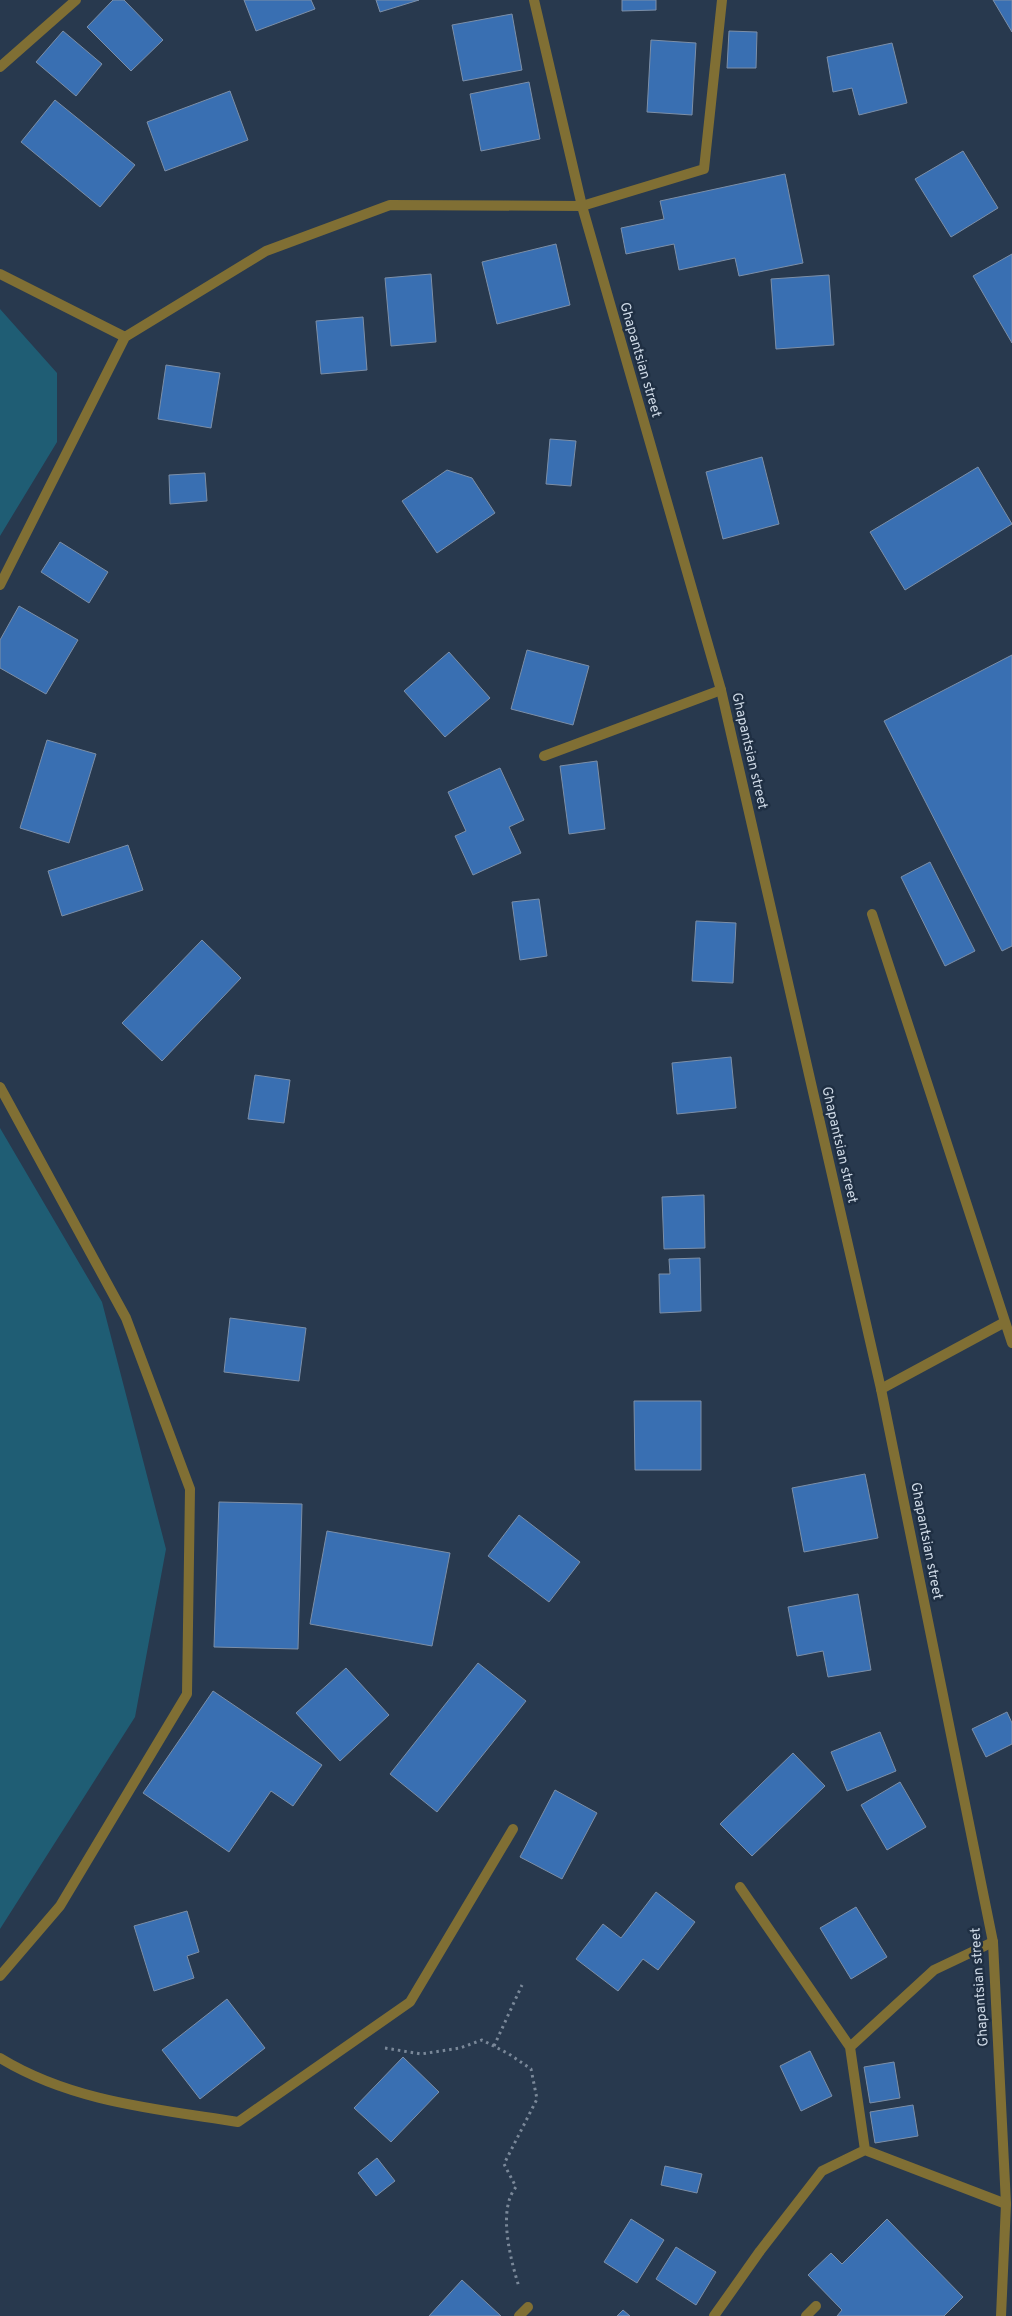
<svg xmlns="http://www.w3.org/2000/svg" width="1012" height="2316" font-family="Overpass,sans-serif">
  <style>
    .water { fill: #1f5d74 }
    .building { fill: #396fb2; stroke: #7c8fa8 }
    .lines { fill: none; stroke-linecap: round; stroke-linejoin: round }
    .path { stroke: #7a8899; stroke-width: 3; stroke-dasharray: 2.5 4; stroke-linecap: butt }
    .lane { stroke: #806f34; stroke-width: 10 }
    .street { stroke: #806f34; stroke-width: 10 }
    .labels { text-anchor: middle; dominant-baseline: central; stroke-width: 5; stroke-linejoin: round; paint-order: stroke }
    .street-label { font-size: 14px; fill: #ced9e6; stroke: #1f2f43 }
  </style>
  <rect width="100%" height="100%" fill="#28394e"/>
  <path class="water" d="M0 309 57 373V442L0 536Z
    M0 1128 102 1302 166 1549 135 1717 0 1929Z"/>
  <path class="building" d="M113 0H124L163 40 131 71 87 27Z
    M244 0H311L315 9 256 31Z
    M376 0H419L380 12Z
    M622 0H656V10L622 11Z
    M993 0H1012V32Z
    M512 14 522 70 463 81 452 25Z
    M63 31 102 64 76 96 36 62Z
    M729 31 757 32 756 68H727Z
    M651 40 696 43 692 115 647 112Z
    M892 43 907 103 859 115 852 88 833 92 827 57Z
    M529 82 540 139 481 151 470 94Z
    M230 91 248 140 165 171 147 122Z
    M55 100 135 165 100 207 21 142Z
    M963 151 998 208 951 237 915 179Z
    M785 174 803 263 739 276 735 258 679 270 674 244 626 254 621 228 664 219 660 201Z
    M556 244 570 305 497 324 482 262Z
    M1012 254V343L973 276Z
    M431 274 436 342 391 346 385 278Z
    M829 275 834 345 776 349 771 279Z
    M363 317 367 370 321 374 316 321Z
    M166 365 220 373 211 428 158 419Z
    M550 439 576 441 571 486 546 484Z
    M762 457 779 524 723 539 706 472Z
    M978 467 1012 524 905 590 870 532Z
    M447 470 472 478 495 513 437 553 402 501Z
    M205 473 207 501 170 504 169 475Z
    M60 542 108 572 89 603 41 572Z
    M19 606 78 640 46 694 0 668V640Z
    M527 650 589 666 573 725 511 709Z
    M449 652 490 698 445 737 404 691Z
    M1012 655V946L1002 951 884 721Z
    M47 740 96 754 69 843 20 828Z
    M597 761 605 829 569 834 560 766Z
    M500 768 524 820 509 827 521 853 473 875 455 836 466 831 448 792Z
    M128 845 143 890 62 916 48 871Z
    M930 862 975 951 945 966 901 877Z
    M539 899 547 956 520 960 512 902Z
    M696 921 736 923 733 983 692 981Z
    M202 940 241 978 162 1061 122 1023Z
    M731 1057 736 1108 677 1114 672 1063Z
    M255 1075 290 1080 284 1123 248 1119Z
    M704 1195 705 1248 664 1249 662 1197Z
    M700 1258 701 1311 660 1313 659 1274H670L669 1259Z
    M230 1318 306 1328 299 1381 224 1372Z
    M634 1401H701V1470H635Z
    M865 1474 878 1538 804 1552 792 1488Z
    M219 1502 302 1504 298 1649 214 1647Z
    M519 1515 580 1562 549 1602 488 1556Z
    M327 1531 450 1553 432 1646 310 1624Z
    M858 1594 871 1670 828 1677 823 1651 797 1656 788 1607Z
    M478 1663 526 1701 437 1812 390 1774Z
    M346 1668 389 1715 340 1761 296 1713Z
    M213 1691 322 1765 293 1806 271 1791 229 1852 143 1793Z
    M1007 1712 1012 1723V1744L986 1757 972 1729Z
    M880 1732 896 1771 847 1791 831 1752Z
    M793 1753 825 1786 752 1856 720 1824Z
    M900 1782 926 1827 887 1850 861 1805Z
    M555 1790 597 1813 562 1879 520 1857Z
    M656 1892 695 1922 658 1970 643 1959 618 1991 576 1959 603 1924 621 1938Z
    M856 1907 887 1957 851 1979 820 1928Z
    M187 1911 199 1952 187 1956 194 1978 154 1991 134 1926Z
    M227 1999 265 2048 200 2099 162 2050Z
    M810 2051 832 2096 801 2111 780 2066Z
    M403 2057 439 2092 391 2142 354 2108Z
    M894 2062 900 2098 870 2103 864 2067Z
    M913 2105 918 2136 875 2143 870 2112Z
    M377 2158 395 2181 376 2196 358 2173Z
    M665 2166 702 2174 697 2193 661 2185Z
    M631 2219 664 2240 637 2283 604 2262Z
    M887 2219 963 2297 944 2316H837L842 2310 808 2275 831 2253 842 2264Z
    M676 2247 716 2272 696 2305 656 2279Z
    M462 2280 501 2316H429Z
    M623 2310 630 2316H617Z"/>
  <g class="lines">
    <path class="path" d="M494 2046 522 1985
      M385 2048 421 2054 460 2048 482 2040 509 2054 531 2069 537 2099 504 2164 516 2187C497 2210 511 2261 519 2287"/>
    <path class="lane" d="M582 206 704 169 722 0
      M544 756 721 690
      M872 914 1012 1343
      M881 1389 1005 1322
      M740 1887 850 2047 865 2150 1006 2204
      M850 2047 934 1970 993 1942
      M0 2058C72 2102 156 2109 238 2122L410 2002 513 1829
      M519 2316 528 2307
      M714 2316 760 2251 822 2171 865 2150
      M806 2316 816 2306"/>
    <path class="street" d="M534 0 582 206 721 690 881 1389 993 1942 1006 2204 1001 2316
      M0 67 76 0
      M0 274 125 337
      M0 585 125 337 266 251 390 205 582 206
      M0 1087 126 1318 190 1489 187 1694 60 1906 0 1976"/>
  </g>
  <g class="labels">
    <g class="street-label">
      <text transform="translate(640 360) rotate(74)">Ghapantsian street</text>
      <text transform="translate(749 751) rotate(77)">Ghapantsian street</text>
      <text transform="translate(839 1145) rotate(77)">Ghapantsian street</text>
      <text transform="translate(926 1541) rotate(79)">Ghapantsian street</text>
      <text transform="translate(980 1987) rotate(-94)">Ghapantsian street</text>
    </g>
  </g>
</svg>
